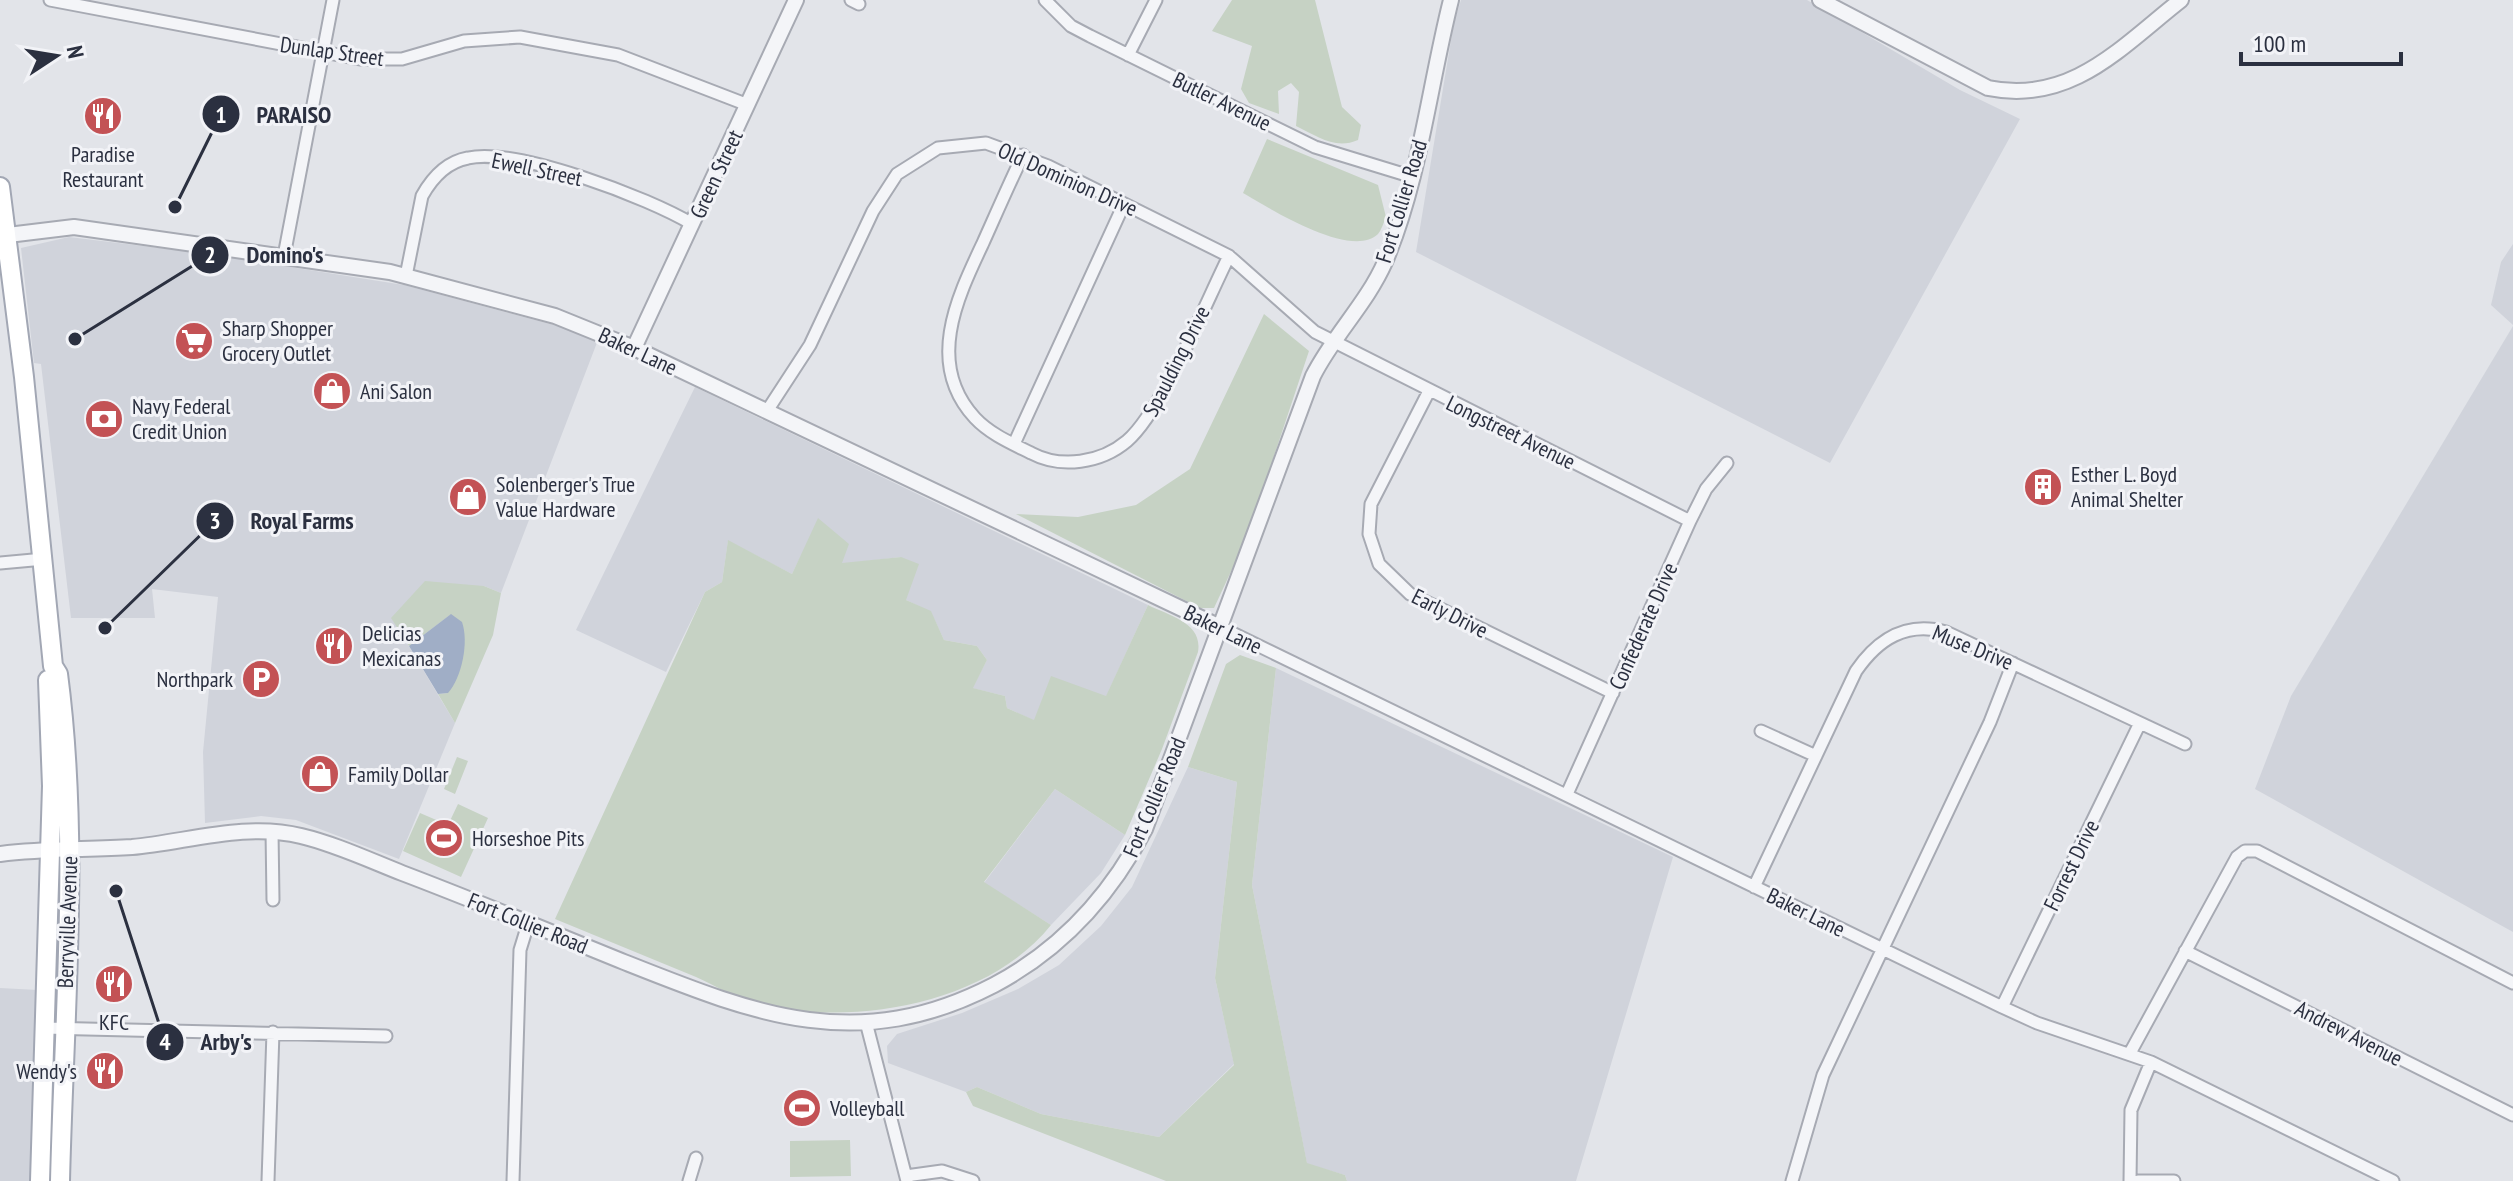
<svg xmlns="http://www.w3.org/2000/svg" width="2513" height="1181" font-family="'PT Sans Narrow',sans-serif">
  <style>
    .built { fill: #d0d3db }
    .green { fill: #c6d2c4 }
    .water { fill: #a0aec6 }
    .lines { fill: none; stroke-linecap: round; stroke-linejoin: round }
    .minor-casing { stroke: #a7aab3; stroke-width: 15 }
    .tertiary-casing { stroke: #a7aab3; stroke-width: 18 }
    .primary-casing { stroke: #a2a7b4; stroke-width: 22 }
    .minor { stroke: #f4f5f8; stroke-width: 11 }
    .tertiary { stroke: #f4f5f8; stroke-width: 14 }
    .primary { stroke: #fff; stroke-width: 18 }
    .labels { text-anchor: middle; dominant-baseline: central; stroke-width: 6; stroke-linejoin: round; paint-order: stroke }
    .street-label { font-size: 22px; fill: #2b3040; stroke: #f2f3f7 }
    .poi-label { font-size: 22px; fill: #2b3040; stroke: #f2f3f7; text-anchor: start }
    .leader { fill: none; stroke: #2b3040; stroke-width: 3 }
    .callout-dot { fill: #2b3040; stroke: #f2f3f7; stroke-width: 3 }
    .mark-label { font-size: 24px; text-anchor: middle; font-weight: bold; fill: #fff }
    .callout-label { font-size: 24px; text-anchor: middle; font-weight: bold; fill: #2b3040; stroke: #f2f3f7; stroke-width: 6; stroke-linejoin: round; paint-order: stroke }
  </style>
  <rect width="100%" height="100%" fill="#e2e4e9"/>
  <path class="built" d="M1461 0H1807L1960 90 2020 119 1830 463 1416 252 1454 22Z
    M69 237 209 254 404 285 565 328 598 340 501 593 484 586 392 618 455 723 399 859 296 820 261 816 205 823 203 752 218 597 152 589 155 618H71L41 364 34 363 21 248Z
    M2513 244V325L2491 305 2501 262Z
    M2513 326V932L2255 789 2291 696Z
    M695 387 1148 605 1106 697 1035 721 1007 708 1005 696 972 688 987 660 977 646 944 640 931 612 906 600 901 557 842 564 819 519 792 574 728 541 722 582 705 592 666 672 576 630Z
    M1276 668 1673 857 1576 1181H1347L1345 1175 1307 1164 1252 885Z
    M1188 767 1237 782 1215 978 1234 1064 1159 1137 1041 1114 977 1087 966 1092 888 1063 887 1046 897 1034 962 1013 1018 989 1059 965 1101 926 1132 887Z
    M1055 789 1125 835 1101 873 1051 925 984 883Z
    M0 988 38 990 33 1181H0Z"/>
  <path class="green" d="M1232 0H1315L1342 107 1361 125 1358 140C1335 150 1317 136 1296 126L1299 92 1291 83 1278 91 1279 114 1249 103 1241 89 1252 46 1212 31Z
    M1267 139 1378 185 1386 217C1384 222 1381 231 1378 234 1351 260 1269 208 1243 193Z
    M1264 314 1309 351 1247 537 1214 608H1200L1016 514 1078 517 1136 505 1190 469Z
    M818 518 849 544 842 563 901 557 919 564 906 600 931 611 944 640 977 646 987 660 973 688 1005 696 1007 708 1034 720 1051 676 1106 696 1148 605C1170 616 1203 623 1198 652L1162 749 1125 835 1055 789 984 882 1051 925C988 1004 853 1027 758 1004 737 999 716 986 696 977 649 958 602 938 555 919L705 592 722 582 728 540 792 574Z
    M425 581 484 586 501 593 493 635 455 723 438 694 448 693 450 615 409 646 391 618Z
    M1240 655 1276 668 1252 885 1307 1163 1345 1175 1347 1181H1166L973 1106 966 1092 977 1087 1041 1114 1159 1137 1234 1065 1215 978 1237 782 1188 767 1226 664Z
    M457 757 468 761 455 794 444 789Z
    M458 804 488 818 461 877 403 851 420 813 448 825Z
    M817 1098V1117H787L786 1099Z
    M850 1140 851 1176 790 1177V1141Z"/>
  <path class="water" d="M451 614 462 622C469 642 462 677 448 693L438 694 409 646Z"/>
  <g class="lines">
    <g class="minor-casing">
      <path id="minor" d="M50 0 360 59H402L464 41 520 37 618 55 748 105
        M851 0 859 4
        M1045 0 1071 26 1090 36 1315 147 1413 177
        M1128 55 1156 0
        M1023 155C1009 184 996 214 983 243 957 298 925 364 975 418 990 434 1011 443 1031 453 1061 469 1101 463 1127 441 1162 411 1206 302 1229 256
        M284 256 333 0
        M406 276 422 196C432 178 446 162 468 158 516 147 649 198 692 224
        M1429 391 1371 504 1369 534 1379 564 1410 594 1613 693
        M767 411 810 345 873 211 897 174 938 148 986 143 1048 166 1229 256 1315 332 1690 521
        M1014 444 1124 204
        M0 563 44 559
        M1220 627 2002 1007 2037 1023 2151 1062 2393 1181
        M1761 731 1816 756
        M1567 794 1690 521 1706 489 1727 463
        M272 831 273 900
        M1754 887 1856 671C1878 639 1906 621 1946 632L2185 744
        M2185 951 2513 1115
        M2002 1007 2140 723
        M866 1022 907 1181
        M44 1028 386 1036
        M2130 1053 2237 857 2245 851H2257L2513 983
        M906 1176 942 1171 973 1181
        M268 1181 273 1032
        M513 1181 520 950 528 924
        M689 1181 696 1158
        M1792 1181 1823 1075 1990 722 2013 663
        M2130 1181 2131 1110 2151 1062
        M2138 1181H2174"/>
    </g>
    <g class="tertiary-casing">
      <path id="tertiary" d="M1820 0 1988 88C2071 105 2121 47 2181 0
        M8 235 74 227 390 272 555 316 634 348 1220 627
        M634 348 796 0
        M0 854C44 848 88 850 132 847 187 842 246 822 301 836 335 844 369 860 402 873 476 901 550 932 624 962 755 1014 857 1056 994 985 1060 950 1110 896 1145 829L1313 376C1333 336 1367 303 1385 262 1420 179 1429 87 1451 0"/>
    </g>
    <g class="primary-casing">
      <path id="primary" d="M0 187 24 377 53 666 58 674C80 841 64 1013 60 1181
        M40 1181 52 786 48 680"/>
    </g>
    <use href="#minor" class="minor"/>
    <use href="#tertiary" class="tertiary"/>
    <use href="#primary" class="primary"/>
  </g>
  <defs>
    <g id="restaurant-disc" transform="scale(2)"><circle r="9.5" fill="#c35255" stroke="#f2f3f7"/><path d="M-5-6h1v4h1v-4h1v4h1v-4h1v5L-1.5 .5V6h-2V.5L-5-1ZM5-6V6H3V1.5H1.5Q1.5-4 5-6Z" fill="#fff"/></g>
    <g id="supermarket-disc" transform="scale(2)"><circle r="9.5" fill="#c35255" stroke="#f2f3f7"/><path d="M-6-5.5h2.5l.6 2H6L4.5 2H-2.5L-4.4-4H-6ZM-1.5 3.2a1.3 1.3 0 1 0 .1 0ZM3 3.2a1.3 1.3 0 1 0 .1 0Z" fill="#fff"/></g>
    <g id="shop-disc" transform="scale(2)"><circle r="9.5" fill="#c35255" stroke="#f2f3f7"/><path d="M-5-2.5h2.3a2.7 3.5 0 0 1 5.4 0H5L5.5 6h-11ZM-1.5-2.5h3a1.5 2.3 0 0 0-3 0Z" fill="#fff"/></g>
    <g id="bank-disc" transform="scale(2)"><circle r="9.5" fill="#c35255" stroke="#f2f3f7"/><path d="M-6-4H6V4H-6ZM0-2.3a2.3 2.3 0 1 0 0 4.6a2.3 2.3 0 1 0 0-4.6Z" fill="#fff"/></g>
    <g id="building-disc" transform="scale(2)"><circle r="9.5" fill="#c35255" stroke="#f2f3f7"/><path d="M-4-6H4V6H1V3H-1V6H-4ZM-2.5-4.3h1.7v1.8h-1.7ZM.8-4.3h1.7v1.8H.8ZM-2.5-1h1.7V.8h-1.7ZM.8-1h1.7V.8H.8Z" fill="#fff"/></g>
    <g id="parking-disc" transform="scale(2)"><circle r="9.5" fill="#c35255" stroke="#f2f3f7"/><path d="M-3.5-5.5H1a3.5 3.5 0 0 1 0 7H-1V5.5H-3.5ZM-1-3.4V-.6H.8a1.4 1.4 0 0 0 0-2.8Z" fill="#fff"/></g>
    <g id="stadium-disc" transform="scale(2)"><circle r="9.5" fill="#c35255" stroke="#f2f3f7"/><path d="M0-5a6.5 5 0 1 0 0 10a6.5 5 0 1 0 0-10ZM-3.5-1.8h7v3.6h-7Z" fill="#fff"/></g>
  </defs>
  <g fill-rule="evenodd">
    <use href="#restaurant-disc" x="103" y="116"/>
    <use href="#supermarket-disc" x="194" y="341"/>
    <use href="#shop-disc" x="332" y="391"/>
    <use href="#bank-disc" x="104" y="419"/>
    <use href="#building-disc" x="2043" y="487"/>
    <use href="#shop-disc" x="468" y="497"/>
    <use href="#restaurant-disc" x="334" y="646"/>
    <use href="#parking-disc" x="261" y="679"/>
    <use href="#shop-disc" x="320" y="774"/>
    <use href="#stadium-disc" x="444" y="838"/>
    <use href="#restaurant-disc" x="114" y="984"/>
    <use href="#restaurant-disc" x="105" y="1071"/>
    <use href="#stadium-disc" x="802" y="1108"/>
  </g>
  <g class="labels">
    <g class="street-label">
      <text transform="translate(332 51) rotate(8)">Dunlap Street</text>
      <text transform="translate(1222 101) rotate(26)">Butler Avenue</text>
      <text transform="translate(537 169) rotate(12)">Ewell Street</text>
      <text transform="translate(716 174) rotate(-65)">Green Street</text>
      <text transform="translate(1068 179) rotate(24)">Old Dominion Drive</text>
      <text transform="translate(1401 201) rotate(-73)">Fort Collier Road</text>
      <text transform="translate(638 351) rotate(25)">Baker Lane</text>
      <text transform="translate(1176 361) rotate(-63)">Spaulding Drive</text>
      <text transform="translate(1511 432) rotate(26)">Longstreet Avenue</text>
      <text transform="translate(1450 613) rotate(27)">Early Drive</text>
      <text transform="translate(1643 626) rotate(-66)">Confederate Drive</text>
      <text transform="translate(1223 629) rotate(26)">Baker Lane</text>
      <text transform="translate(1973 647) rotate(22)">Muse Drive</text>
      <text transform="translate(1154 797) rotate(-67)">Fort Collier Road</text>
      <text transform="translate(2071 865) rotate(-64)">Forrest Drive</text>
      <text transform="translate(1806 912) rotate(26)">Baker Lane</text>
      <text transform="translate(67 922) rotate(-88)">Berryville Avenue</text>
      <text transform="translate(528 923) rotate(22)">Fort Collier Road</text>
      <text transform="translate(2349 1033) rotate(27)">Andrew Avenue</text>
    </g>
    <g class="poi-label">
      <text x="103" y="154" text-anchor="middle">Paradise<tspan x="103" dy="25">Restaurant</tspan></text>
      <text x="222" y="328">Sharp Shopper<tspan x="222" dy="25">Grocery Outlet</tspan></text>
      <text x="360" y="391">Ani Salon</text>
      <text x="132" y="406">Navy Federal<tspan x="132" dy="25">Credit Union</tspan></text>
      <text x="2071" y="474">Esther L. Boyd<tspan x="2071" dy="25">Animal Shelter</tspan></text>
      <text x="496" y="484">Solenberger's True<tspan x="496" dy="25">Value Hardware</tspan></text>
      <text x="362" y="633">Delicias<tspan x="362" dy="25">Mexicanas</tspan></text>
      <text x="233" y="679" text-anchor="end">Northpark</text>
      <text x="348" y="774">Family Dollar</text>
      <text x="472" y="838">Horseshoe Pits</text>
      <text x="114" y="1022" text-anchor="middle">KFC</text>
      <text x="77" y="1071" text-anchor="end">Wendy's</text>
      <text x="830" y="1108">Volleyball</text>
    </g>
  </g>
  <path class="leader" d="M175 207L221 114M75 339L210 255M105 628L215 521M116 891L165 1042"/>
  <g class="callout-dot">
    <circle cx="175" cy="207" r="8"/>
    <circle cx="75" cy="339" r="8"/>
    <circle cx="105" cy="628" r="8"/>
    <circle cx="116" cy="891" r="8"/>
    <circle cx="221" cy="114" r="20"/>
    <circle cx="210" cy="255" r="20"/>
    <circle cx="215" cy="521" r="20"/>
    <circle cx="165" cy="1042" r="20"/>
  </g>
  <g class="mark-label">
    <text x="221" y="123">1</text>
    <text x="210" y="263">2</text>
    <text x="215" y="529">3</text>
    <text x="165" y="1050">4</text>
  </g>
  <g class="callout-label">
    <text x="294" y="123">PARAISO</text>
    <text x="285" y="263">Domino's</text>
    <text x="302" y="529">Royal Farms</text>
    <text x="226" y="1050">Arby's</text>
  </g>
  <g transform="translate(56 56) rotate(78)" stroke="#f2f3f7" stroke-width="6" paint-order="stroke">
  <path d="M0-6L14 30L0 20L-14 30Z" fill="#2b3040"/>
  <text y="-12" font-size="22" font-weight="bold" text-anchor="middle" fill="#2b3040">N</text>
  </g>
  <path d="M2241 52v12h160v-12" fill="none" stroke="#2b3040" stroke-width="4"/>
  <text x="2253" y="52" font-size="24" fill="#2b3040" stroke="#f2f3f7" stroke-width="6" paint-order="stroke">100 m</text>
</svg>
